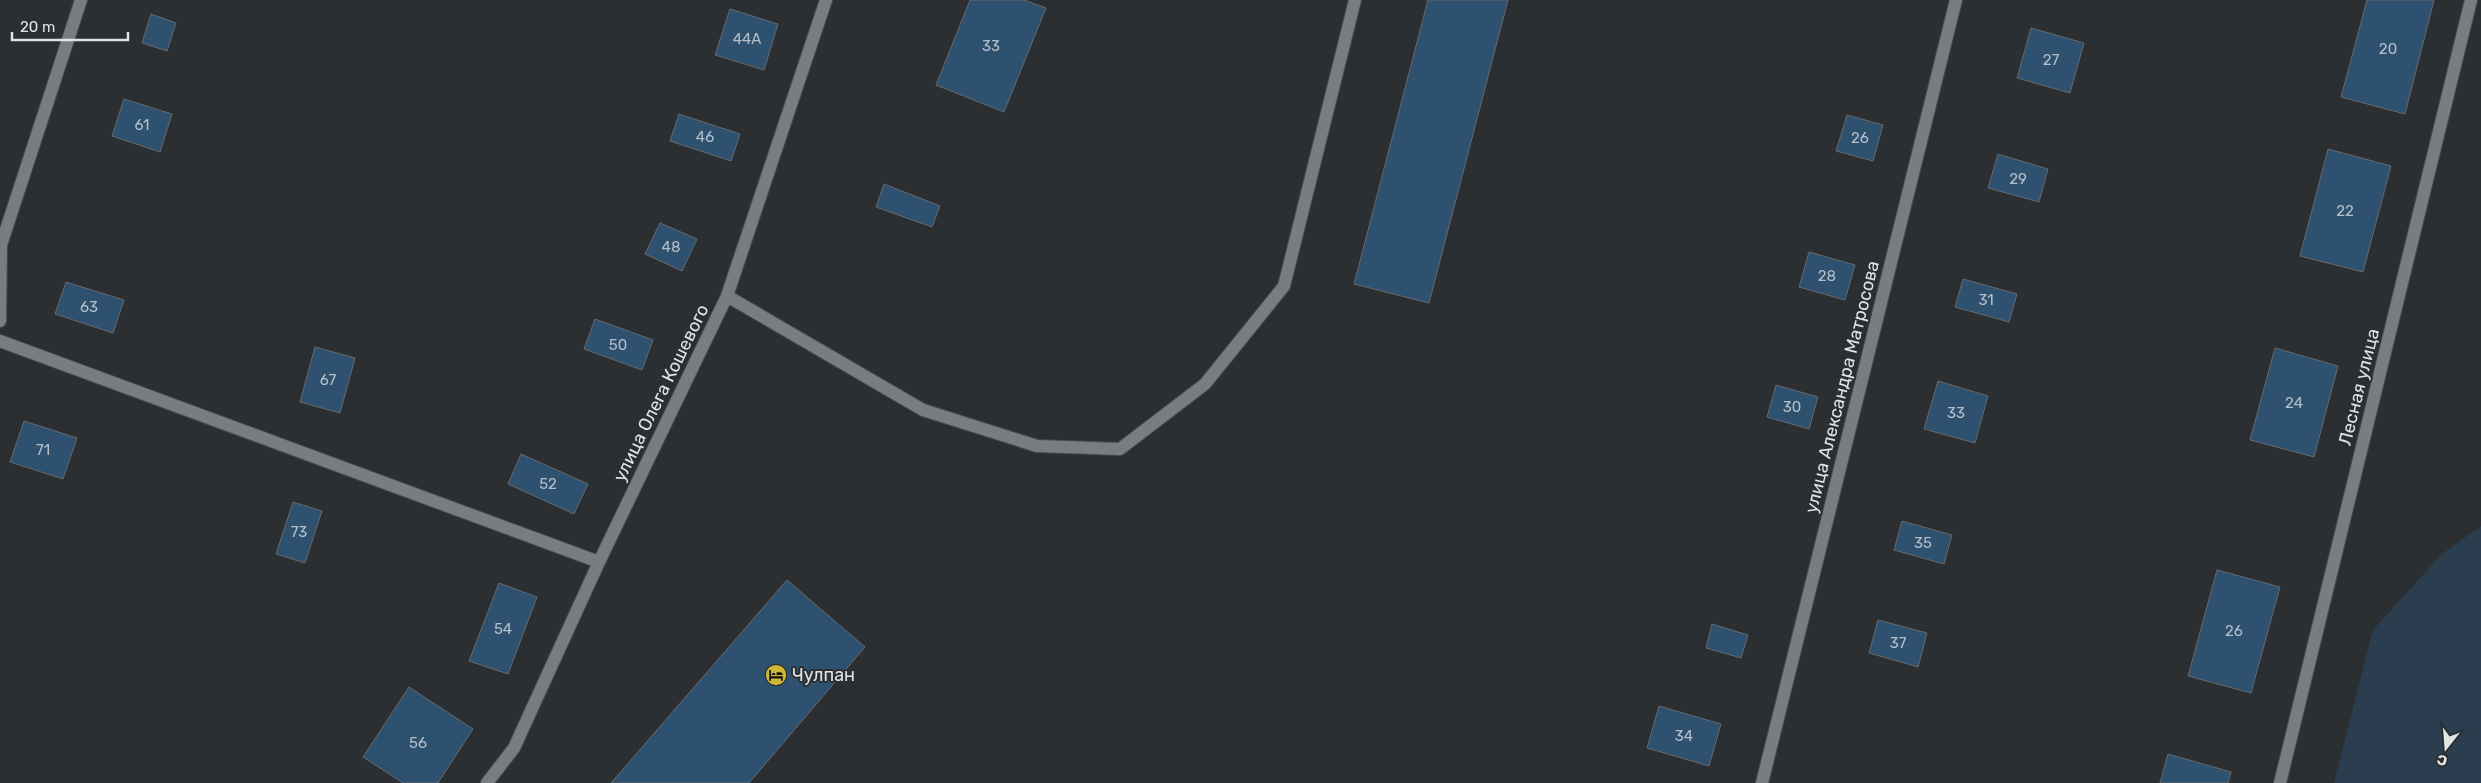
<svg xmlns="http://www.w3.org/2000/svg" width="2481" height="783" font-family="Rubik,sans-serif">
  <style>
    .green { fill: #2b3e50 }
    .building { fill: #2f5170; stroke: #666a6d }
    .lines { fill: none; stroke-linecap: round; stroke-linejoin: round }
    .minor-casing { stroke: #494c4f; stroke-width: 14 }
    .minor { stroke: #797d80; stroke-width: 12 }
    .labels { text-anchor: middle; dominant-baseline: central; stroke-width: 4; stroke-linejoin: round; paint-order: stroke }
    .number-label { font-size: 15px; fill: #b4bec8 }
    .street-label { font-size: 18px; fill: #e1e3e5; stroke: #2c2f32 }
    .poi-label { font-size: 18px; fill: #e1e3e5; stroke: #2c2f32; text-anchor: start }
  </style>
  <rect width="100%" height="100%" fill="#2c2f32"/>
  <path class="green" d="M2481 526V783H2334L2373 630 2442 554Z"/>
  <path class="building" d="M970 0H1024L1046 8 1004 112 936 85Z
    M1428 0H1508L1429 303 1354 284Z
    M2367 0H2434L2405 114 2341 97Z
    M730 9 778 24 764 70 715 55Z
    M151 14 176 23 167 51 142 43Z
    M2031 28 2084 43 2070 93 2017 78Z
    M124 99 172 114 160 152 112 136Z
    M679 114 740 134 731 161 670 141Z
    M1847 115 1883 125 1873 161 1836 151Z
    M2328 149 2391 166 2363 272 2300 256Z
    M1998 154 2048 169 2039 202 1988 188Z
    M884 184 940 206 932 227 876 207Z
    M660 223 697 239 682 271 645 254Z
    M1809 252 1855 265 1845 300 1799 287Z
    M1963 279 2017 294 2009 322 1955 307Z
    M66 282 124 300 113 333 55 314Z
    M595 319 653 340 642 370 584 349Z
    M315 347 355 358 340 413 300 402Z
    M2275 348 2338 366 2314 457 2250 440Z
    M1938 381 1988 396 1975 443 1924 429Z
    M1776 385 1818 397 1809 429 1767 417Z
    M24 421 77 438 63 479 10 462Z
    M521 454 588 484 574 514 508 484Z
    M293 502 322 511 305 563 276 554Z
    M1902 521 1952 535 1944 564 1894 550Z
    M2217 570 2280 587 2251 693 2188 676Z
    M787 580 865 647 749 783H611Z
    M499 583 537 597 508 674 469 661Z
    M1878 620 1927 633 1918 667 1869 653Z
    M1712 624 1748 635 1741 658 1706 648Z
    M409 687 473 729 438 783H403L363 757Z
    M1659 706 1721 724 1709 766 1647 748Z
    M2168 754 2231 772 2228 783H2160Z"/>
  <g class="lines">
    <g class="minor-casing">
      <path id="minor" d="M727 296 923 410 1037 446 1120 449 1205 384 1284 286 1355 0
        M0 321 1 245 81 0
        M0 341 599 562
        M487 783 514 748 599 562 727 296 826 0
        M1762 783 1956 0
        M2280 783 2471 0"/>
    </g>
    <use href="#minor" class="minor"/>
  </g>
  <defs>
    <g id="hotel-disc" transform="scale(1.125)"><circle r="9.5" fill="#d1b736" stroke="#2c2f32"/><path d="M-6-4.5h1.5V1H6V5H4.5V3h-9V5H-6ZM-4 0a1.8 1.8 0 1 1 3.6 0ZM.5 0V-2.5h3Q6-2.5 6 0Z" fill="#111"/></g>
  </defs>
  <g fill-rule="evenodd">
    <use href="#hotel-disc" x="776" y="675"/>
  </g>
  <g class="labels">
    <g class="number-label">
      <text x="747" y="39">44А</text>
      <text x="991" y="46">33</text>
      <text x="2388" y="49">20</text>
      <text x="2051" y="60">27</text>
      <text x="142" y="125">61</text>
      <text x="705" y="137">46</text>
      <text x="1860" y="138">26</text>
      <text x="2018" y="179">29</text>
      <text x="2345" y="211">22</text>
      <text x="671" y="247">48</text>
      <text x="1827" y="276">28</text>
      <text x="1986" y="300">31</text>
      <text x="89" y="307">63</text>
      <text x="618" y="345">50</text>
      <text x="328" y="380">67</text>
      <text x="2294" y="403">24</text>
      <text x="1792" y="407">30</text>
      <text x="1956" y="413">33</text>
      <text x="43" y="450">71</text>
      <text x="548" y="484">52</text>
      <text x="299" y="532">73</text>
      <text x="1923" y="543">35</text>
      <text x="503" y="629">54</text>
      <text x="2234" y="631">26</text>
      <text x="1898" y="643">37</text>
      <text x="1684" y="736">34</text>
      <text x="418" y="743">56</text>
    </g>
    <g class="street-label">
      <text transform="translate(1842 387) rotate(-76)">улица Александра Матросова</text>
      <text transform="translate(2359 387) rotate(-76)">Лесная улица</text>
      <text transform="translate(661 393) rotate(-64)">улица Олега Кошевого</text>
    </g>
    <g class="poi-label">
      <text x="792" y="675">Чулпан</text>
    </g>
  </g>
  <g transform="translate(2446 748) rotate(197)" stroke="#2c2f32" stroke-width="4" paint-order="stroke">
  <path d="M0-4L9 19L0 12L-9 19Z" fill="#e1e3e5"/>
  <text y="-8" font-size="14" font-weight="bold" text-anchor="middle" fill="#e1e3e5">С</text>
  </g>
  <path d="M12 32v8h116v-8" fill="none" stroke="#e1e3e5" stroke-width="2.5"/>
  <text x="20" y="32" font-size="15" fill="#e1e3e5" stroke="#2c2f32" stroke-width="4" paint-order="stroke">20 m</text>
</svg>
